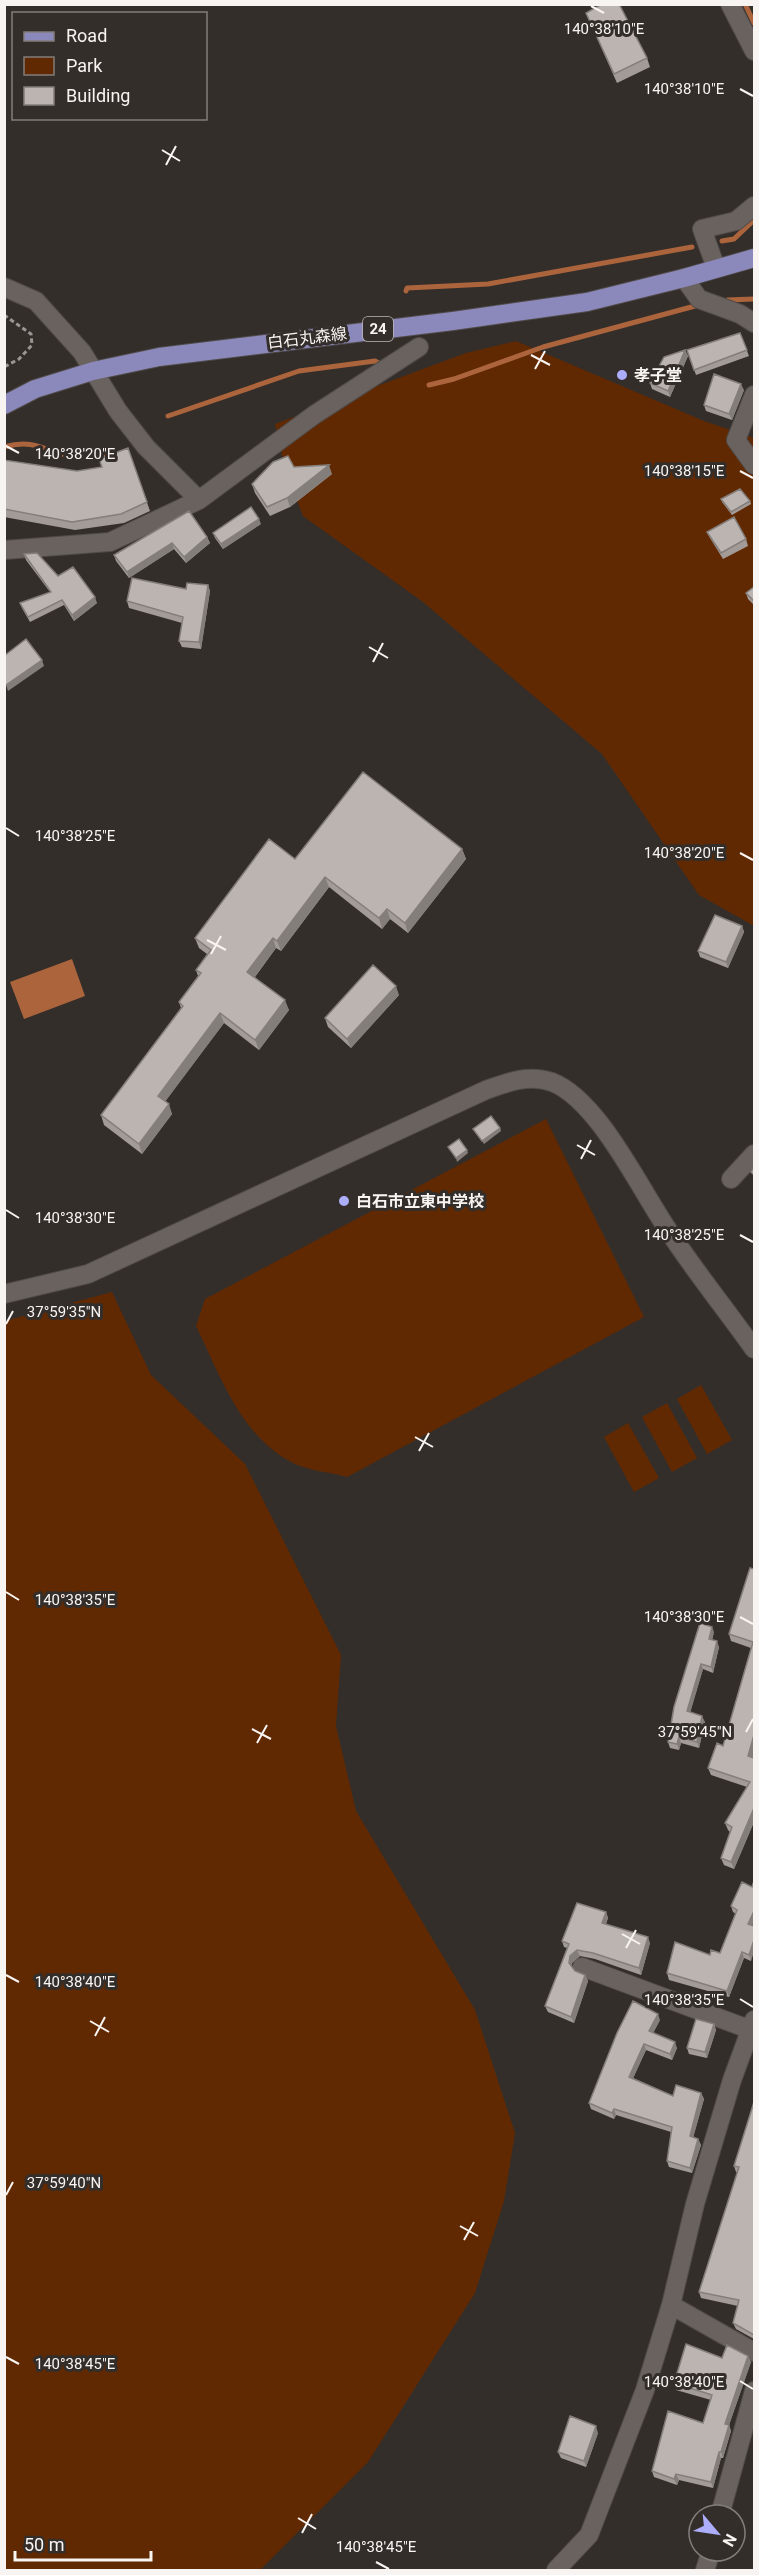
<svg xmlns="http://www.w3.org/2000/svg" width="759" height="2575" font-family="Roboto,'Noto Sans JP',sans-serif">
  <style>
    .green { fill: #612902 }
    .water { fill: #ab643c }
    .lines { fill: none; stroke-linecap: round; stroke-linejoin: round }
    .stream { stroke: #ab643c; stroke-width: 5 }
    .minor-casing { stroke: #504b49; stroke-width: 20 }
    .major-casing { stroke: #504b49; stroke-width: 20 }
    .path { stroke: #9b9694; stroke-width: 3; stroke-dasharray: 4.5 3; stroke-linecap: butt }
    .minor { stroke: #69625e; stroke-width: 18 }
    .major { stroke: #8b88bc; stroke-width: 18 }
    .wall { fill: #a29b97 }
    .shaded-wall { fill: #847e7b }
    .building { fill: #bcb4b0; stroke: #847e7b; stroke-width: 1.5 }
    .ticks { fill: none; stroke: #f8f4f2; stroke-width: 2 }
    .poi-dot { fill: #adaefb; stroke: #342e2b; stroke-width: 2 }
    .labels { text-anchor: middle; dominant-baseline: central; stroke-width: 6; stroke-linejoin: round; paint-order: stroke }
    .shield { fill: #342e2b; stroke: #bdb9b6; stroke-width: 1.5 }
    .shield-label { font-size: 15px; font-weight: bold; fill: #f8f4f2 }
    .street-label { font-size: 16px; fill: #f8f4f2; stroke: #342e2b }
    .poi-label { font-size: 16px; font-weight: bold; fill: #f8f4f2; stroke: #342e2b; text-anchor: start }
    .ticks-label { font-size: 15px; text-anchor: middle; fill: #f8f4f2; stroke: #342e2b; stroke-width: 6; stroke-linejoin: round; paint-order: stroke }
  </style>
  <rect width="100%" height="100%" fill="#342e2b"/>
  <path class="green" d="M516 341 704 421 754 438V926L699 895 602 754 423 602 303 516 286 473 275 424 466 353Z
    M546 1119 644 1317 347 1477C330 1472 309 1471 293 1463 241 1437 220 1375 196 1326L205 1299Z
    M112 1292 151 1375 245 1464 341 1655 336 1726 356 1811 475 2010 515 2133 504 2201 475 2293 368 2462 260 2570H5V1321Z
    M701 1385 732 1440 707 1454 677 1399Z
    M667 1403 697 1458 672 1472 642 1417Z
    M628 1423 659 1478 634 1492 604 1437Z"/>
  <path class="water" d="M72 959 85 996 24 1019 10 982Z"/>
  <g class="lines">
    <path class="stream" d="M745 4 754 23
      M722 241 734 239 754 220
      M406 291 407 288 488 284 692 247
      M727 300 754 299
      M429 385 454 379 543 347 695 306
      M168 416 299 371 375 361 382 365
      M4 447C36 438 46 452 74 457 85 459 97 458 108 457"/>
    <g class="minor-casing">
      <path id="minor" d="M730 4 754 51
        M716 268 702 229 736 221 754 206
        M684 278 699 299 740 314 754 323
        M4 287 36 301 82 352 118 411 146 447 199 500
        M754 395 736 440 754 465
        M4 550 110 542 199 500 314 415 419 347
        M731 1179 754 1154
        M4 1294 88 1274 486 1090C508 1082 529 1074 552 1082 598 1100 639 1187 666 1227 693 1269 725 1308 754 1349
        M582 1967 754 2031
        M671 2305 754 2352
        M720 2515 754 2391
        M556 2570 589 2535 645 2390 671 2305 695 2204 732 2080 754 2020
        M705 2570 711 2551"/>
    </g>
    <g class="major-casing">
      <path id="major" d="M4 405 35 389 93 371 159 357 453 321 587 302 684 278 754 258"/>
    </g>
    <path class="path" d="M4 315 31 334 32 345 19 359 4 367"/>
    <use href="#minor" class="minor"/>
    <use href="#major" class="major"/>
  </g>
  <path class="wall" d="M586 13 647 58 650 67 617 83Z
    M740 333 749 356 696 375 687 350Z
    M685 350 688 356 670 397 652 389 650 383Z
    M744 390 732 420 706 411 704 405Z
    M128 448 150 511 124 523 75 530 4 517V460L77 471 102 468Z
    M294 467 332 474 290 507 270 516 255 493 252 484Z
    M721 499 750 501 751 504 732 515 722 502Z
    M261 524 223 549 215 538 213 533Z
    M707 532 746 539 748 546 723 559 710 538Z
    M207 537 210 543 186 563 174 549 129 578 116 561 114 555Z
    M24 554 58 576 97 603 74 621 64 605 30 622 22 608 20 603 50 592 26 560Z
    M208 585 210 591 201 649 182 647 179 641 182 623 129 608 127 601Z
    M754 587V605L748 599 746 593Z
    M462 849 466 859 408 933 390 919 382 929 329 887 281 951 276 948 255 977 289 1010 259 1050 224 1023 165 1101 172 1114 142 1154 104 1125 101 1115 181 1008 179 1002 198 976 196 970 207 954 199 948 195 938 295 859Z
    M742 926 744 932 728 968 700 957 698 951Z
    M399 995 351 1048 328 1027 325 1018Z
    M754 1569V1751L753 1757 754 1758V1822L734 1869 724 1865 721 1858 730 1832 728 1830 725 1823 747 1787 711 1775 708 1768 723 1746 751 1648 731 1641 729 1634Z
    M714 1632 712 1640 719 1647 713 1673 703 1669 690 1712 705 1722 699 1748 681 1743 679 1750 670 1748 668 1742Z
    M742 1882 752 1925 751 1961 744 1958 729 1997 669 1980 667 1973 710 1955 720 1953 736 1914 733 1912 731 1906Z
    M606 1912 608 1918 606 1924 650 1943 641 1975 595 1959 580 1956 572 1963 571 1966 575 1971 585 1975 588 1981 574 2023 548 2012 545 2006 567 1948 564 1947 562 1941Z
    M660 2020 653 2033 677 2048 672 2060 646 2050 633 2078 673 2096 701 2093 704 2099 693 2137 698 2139 701 2145 692 2173 669 2167 667 2161 671 2132 616 2115 614 2119 591 2109 589 2103Z
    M714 2024 716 2030 707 2058 689 2054 687 2048Z
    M754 2102V2339L736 2329 733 2323 738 2306 701 2298 699 2292 738 2173 736 2172 734 2166Z
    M722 2358 751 2362 729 2425 731 2431 723 2458H721L713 2488 679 2480 677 2485 654 2477 652 2471 703 2423 711 2400 676 2390 674 2383Z
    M598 2433 586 2467 561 2458 558 2452Z"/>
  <path class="shaded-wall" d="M685 350 688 356 670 397 668 391Z
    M741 384 744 390 732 420 729 414Z
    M329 465 332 474 290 507 287 498Z
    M259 519 261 524 223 549 221 544Z
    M207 537 210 543 186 563 184 557Z
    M172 543 174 549 129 578 127 572Z
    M208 585 210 591 201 649 199 642Z
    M95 597 97 603 74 621 72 615Z
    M42 660 44 666 8 691 6 685Z
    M462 849 466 859 408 933 405 923Z
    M325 877 329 887 281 951 277 941Z
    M387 909 390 919 382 929 379 918Z
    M742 926 744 932 728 968 726 962Z
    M273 938 276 948 251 982 247 972Z
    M396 986 399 995 351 1048 347 1039Z
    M285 1000 289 1010 259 1050 255 1040Z
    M220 1013 224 1023 162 1106 158 1096Z
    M169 1104 172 1114 142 1154 139 1144Z
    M500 1128 501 1131 484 1144 482 1141Z
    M467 1150 468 1153 457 1162 456 1158Z
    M712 1627 714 1632 711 1644 709 1639Z
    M717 1641 719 1647 713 1673 711 1667Z
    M701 1664 703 1669 689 1717 687 1711Z
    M702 1716 705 1722 699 1748 697 1742Z
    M754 1735V1751L751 1763 748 1756Z
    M679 1737 681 1743 679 1750 677 1744Z
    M754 1808V1822L734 1869 731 1862Z
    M754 1911V1922L750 1930 748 1924Z
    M606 1912 608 1918 604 1929 602 1923Z
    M648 1937 650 1943 641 1975 639 1968Z
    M754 1940V1952L751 1961 749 1955Z
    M577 1950 580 1956 572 1963 571 1969 569 1963 570 1956Z
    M742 1952 744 1958 729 1997 727 1991Z
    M585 1975 588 1981 574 2023 571 2017Z
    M658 2014 660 2020 651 2037 649 2031Z
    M714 2024 716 2030 707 2058 705 2052Z
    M675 2042 677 2048 672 2060 670 2054Z
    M644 2044 646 2050 631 2083 629 2077Z
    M701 2093 704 2099 692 2142 690 2136Z
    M614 2109 616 2115 614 2119 612 2113Z
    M698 2139 701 2145 692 2173 690 2168Z
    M748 2356 751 2362 729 2425 731 2431 723 2458 721 2452 725 2424Z
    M596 2426 598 2433 586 2467 584 2461Z
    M719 2452 721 2458 713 2488 711 2482Z
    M676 2474 679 2480 677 2485 674 2479Z"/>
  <path class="building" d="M602 4H619L647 58 614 74 586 13Z
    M740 333 747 350 694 370 687 350Z
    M685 350 668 391 650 383 664 357Z
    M714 374 741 384 729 414 704 405Z
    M128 448 147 502 121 514 72 522 4 509V460L77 471 102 467 99 459Z
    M288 456 294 467 329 465 287 498 267 507 252 484 273 462Z
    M740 489 750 501 731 512 721 499Z
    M251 507 259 519 221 544 213 533Z
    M189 511 207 537 184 557 172 543 127 572 114 555Z
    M734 517 746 539 721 553 707 532Z
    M37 553 58 576 73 567 95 597 72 615 62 600 28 617 20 603 51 592 24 554Z
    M132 578 186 589 187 583 208 585 199 642 179 641 183 617 127 601Z
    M754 587V601L746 593Z
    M26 639 42 660 6 685 4 683V656Z
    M363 772 462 849 405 923 387 909 379 918 325 877 277 941 273 938 247 972 285 1000 255 1040 220 1013 158 1096 169 1104 139 1144 101 1115 183 1006 179 1002 201 973 196 970 211 950 195 938 269 839 295 859Z
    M715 915 742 926 726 962 698 951Z
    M373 965 396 986 347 1039 325 1018Z
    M491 1116 500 1128 482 1141 473 1129Z
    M459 1139 467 1150 456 1158 448 1147Z
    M754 1168V1175L751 1172Z
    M750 1568 754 1569V1735L748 1756 754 1758V1808L731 1862 721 1858 732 1827 725 1823 750 1782 708 1768 717 1743 723 1746 753 1642 729 1634Z
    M700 1623 712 1627 709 1639 717 1641 711 1667 701 1664 687 1711 702 1716 697 1742 679 1737 677 1744 668 1742 674 1707Z
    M754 1881V1911L748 1924 754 1926V1940L749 1955 742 1952 727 1991 667 1973 675 1942 710 1955 711 1950 720 1953 737 1910 731 1906 742 1882 752 1887Z
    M577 1903 606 1912 602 1923 648 1937 639 1968 593 1953 577 1950 570 1956 569 1963 575 1971 585 1975 571 2017 545 2006 569 1944 562 1941Z
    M633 2001 658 2014 649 2031 675 2042 670 2054 644 2044 629 2077 673 2096 676 2085 701 2093 690 2136 698 2139 690 2168 667 2161 672 2127 614 2109 612 2113 589 2103 617 2033Z
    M696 2019 714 2024 705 2052 687 2048Z
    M754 2102V2335L733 2323 739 2300 699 2292 739 2167 734 2166Z
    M686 2344 722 2358 727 2345 748 2356 725 2424 729 2425 721 2452H719L711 2482 676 2474 674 2479 652 2471 668 2411 703 2423 712 2395 674 2383Z
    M570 2416 596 2426 584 2461 558 2452Z"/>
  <path class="ticks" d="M591 6 604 13M740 89 753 96M162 150 180 161M166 165 176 146M531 355 550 365M535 369 545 351M6 446 19 453M740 471 753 478M369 647 388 658M373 662 383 643M6 828 19 836M740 853 753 860M207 940 226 950M211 954 221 936M577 1145 595 1155M581 1159 591 1140M6 1210 19 1218M740 1235 753 1242M6 1324 13 1311M415 1437 433 1447M419 1451 429 1433M6 1592 19 1600M740 1617 753 1624M252 1729 271 1739M746 1732 753 1719M257 1743 267 1725M622 1934 640 1944M626 1948 636 1930M6 1975 19 1982M740 1999 753 2007M90 2021 109 2032M95 2036 105 2017M6 2195 13 2182M460 2226 478 2236M464 2240 474 2222M6 2357 19 2364M740 2381 753 2389M298 2518 316 2529M302 2533 312 2514M376 2562 389 2569"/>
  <g class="poi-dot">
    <circle cx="622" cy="375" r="6"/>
    <circle cx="344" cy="1201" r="6"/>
  </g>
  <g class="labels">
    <rect class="shield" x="363" y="317" width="30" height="24" rx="4.5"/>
    <g class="shield-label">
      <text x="378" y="329">24</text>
    </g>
    <g class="street-label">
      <text transform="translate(307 338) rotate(-7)">白石丸森線</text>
    </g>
    <g class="poi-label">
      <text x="634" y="375">孝子堂</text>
      <text x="356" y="1201">白石市立東中学校</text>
    </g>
  </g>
  <g class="ticks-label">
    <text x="604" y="34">140°38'10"E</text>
    <text x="684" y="94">140°38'10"E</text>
    <text x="75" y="459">140°38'20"E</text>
    <text x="684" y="476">140°38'15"E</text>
    <text x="75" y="841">140°38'25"E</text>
    <text x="684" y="858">140°38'20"E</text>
    <text x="75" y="1223">140°38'30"E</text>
    <text x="684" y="1240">140°38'25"E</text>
    <text x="64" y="1317">37°59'35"N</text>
    <text x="75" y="1605">140°38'35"E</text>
    <text x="684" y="1622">140°38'30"E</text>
    <text x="695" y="1737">37°59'45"N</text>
    <text x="75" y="1987">140°38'40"E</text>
    <text x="684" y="2005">140°38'35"E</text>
    <text x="64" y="2188">37°59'40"N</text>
    <text x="75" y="2369">140°38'45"E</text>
    <text x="684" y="2387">140°38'40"E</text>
    <text x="376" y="2552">140°38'45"E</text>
  </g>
  <rect width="759" height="2575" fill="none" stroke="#f8f4f2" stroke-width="12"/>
  <rect x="12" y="12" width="195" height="108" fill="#342e2b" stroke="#827d7b" stroke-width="1.5"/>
  <rect x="24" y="32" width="30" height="9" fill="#8b88bc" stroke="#827d7b" stroke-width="1.5"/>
  <text x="66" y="42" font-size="18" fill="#f8f4f2">Road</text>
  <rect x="24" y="57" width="30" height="18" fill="#612902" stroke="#827d7b" stroke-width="1.5"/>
  <text x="66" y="72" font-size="18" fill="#f8f4f2">Park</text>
  <rect x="24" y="87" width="30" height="18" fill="#bcb4b0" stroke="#827d7b" stroke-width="1.5"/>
  <text x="66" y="102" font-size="18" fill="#f8f4f2">Building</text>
  <g transform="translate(717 2533) rotate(119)"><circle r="28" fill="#342e2b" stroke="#827d7b" stroke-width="1.5"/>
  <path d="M0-4.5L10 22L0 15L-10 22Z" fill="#adaefb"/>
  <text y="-9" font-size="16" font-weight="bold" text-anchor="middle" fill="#f8f4f2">N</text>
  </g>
  <path d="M15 2551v9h136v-9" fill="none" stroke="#f8f4f2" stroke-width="3"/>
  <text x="24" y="2551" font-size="18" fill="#f8f4f2" stroke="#342e2b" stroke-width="4.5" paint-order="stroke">50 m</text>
</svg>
